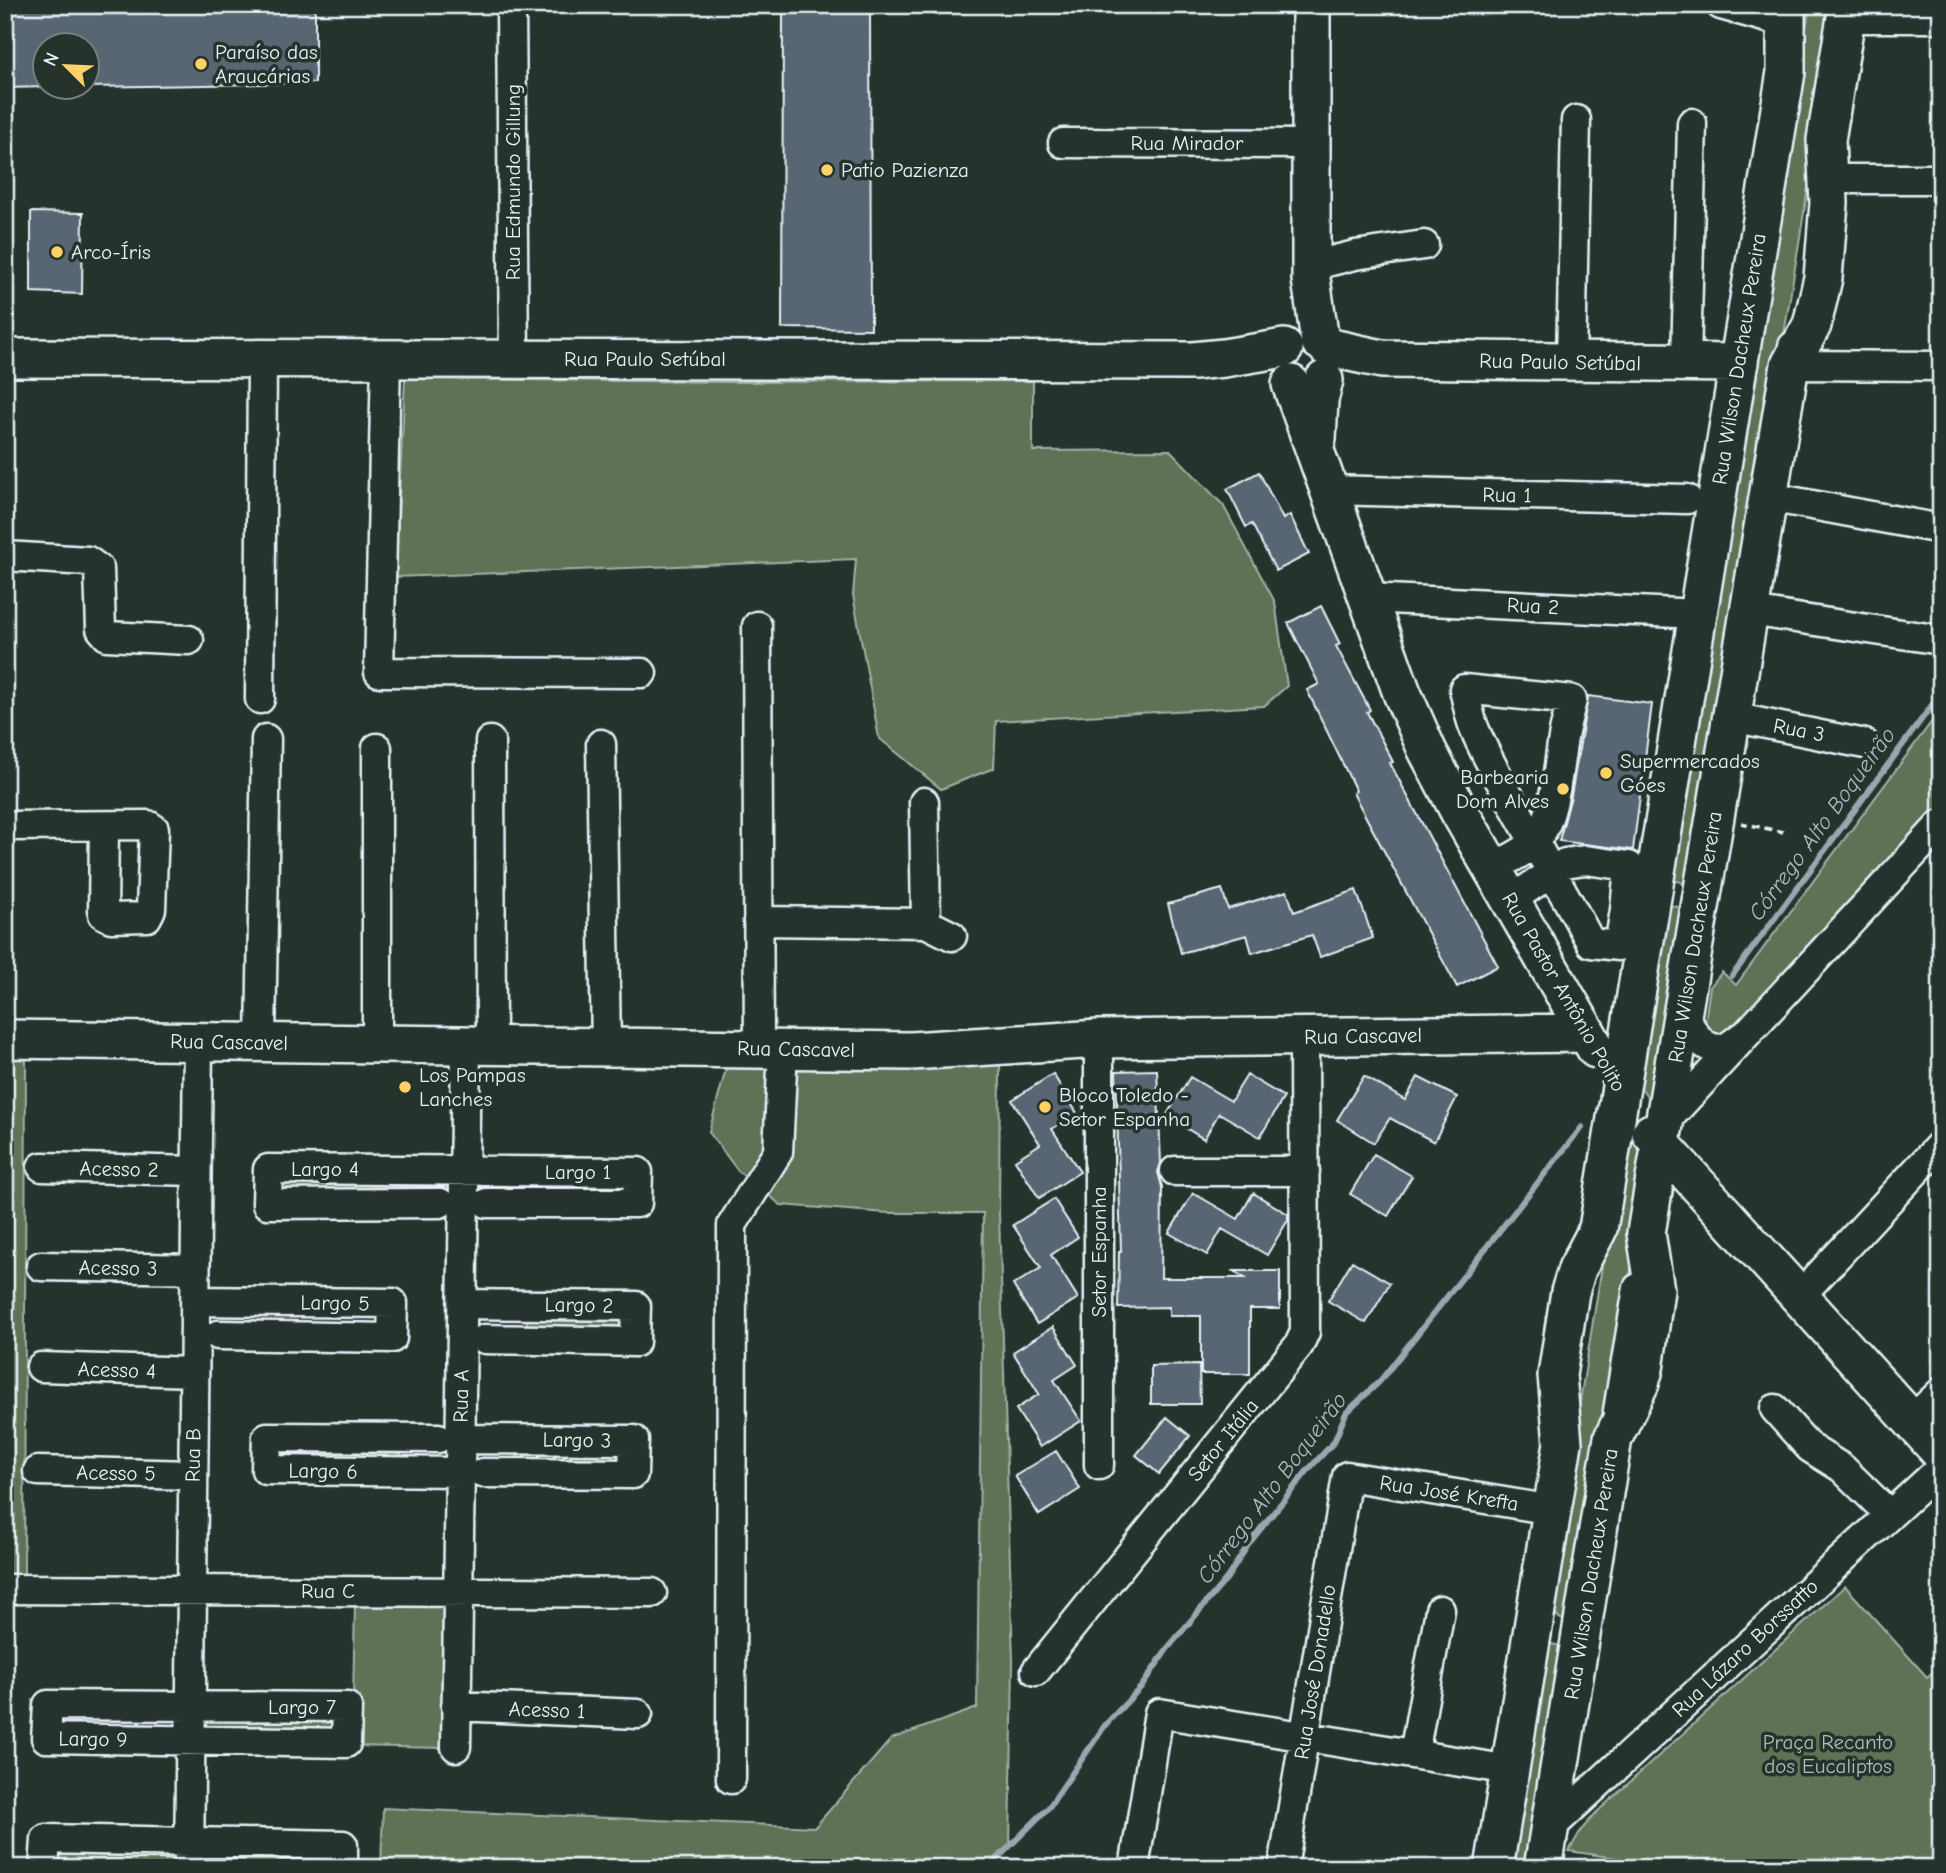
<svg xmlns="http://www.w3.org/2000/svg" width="1946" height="1873" font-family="'Comic Neue',sans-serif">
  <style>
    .green { fill: #5e7256; stroke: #a3b2a7; stroke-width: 2 }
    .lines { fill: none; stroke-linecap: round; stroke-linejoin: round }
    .stream { stroke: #99a8b0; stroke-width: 6 }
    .building { fill: #596572; stroke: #e8f1f8; stroke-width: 2 }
    .minor-casing { stroke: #e8f1f8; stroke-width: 33 }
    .major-casing { stroke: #e8f1f8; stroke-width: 42 }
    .path { stroke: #e8f1f8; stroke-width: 3.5; stroke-dasharray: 7 5; stroke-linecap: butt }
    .minor { stroke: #26332d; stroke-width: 28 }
    .major { stroke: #26332d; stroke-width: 37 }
    .poi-dot { fill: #ffd166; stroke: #26332d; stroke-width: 2.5 }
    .labels { text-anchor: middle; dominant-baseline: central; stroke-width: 7; stroke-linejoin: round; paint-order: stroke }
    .poi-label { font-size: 21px; fill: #e8f1f8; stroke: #26332d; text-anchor: start }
    .street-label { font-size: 21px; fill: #e8f1f8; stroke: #26332d }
    .park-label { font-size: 21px; fill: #b1beb7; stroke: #26332d }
    .water-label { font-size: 23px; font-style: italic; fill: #adbbc2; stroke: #26332d }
  </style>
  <rect width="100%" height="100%" fill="#26332d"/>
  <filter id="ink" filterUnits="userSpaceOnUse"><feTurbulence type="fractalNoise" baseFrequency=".0143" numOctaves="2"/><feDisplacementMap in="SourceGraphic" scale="14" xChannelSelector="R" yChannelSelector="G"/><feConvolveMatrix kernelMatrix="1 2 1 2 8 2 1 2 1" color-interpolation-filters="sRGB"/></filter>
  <g filter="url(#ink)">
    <path class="green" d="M1810 5H1838L1693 890 1678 881 1664 880Z
      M405 379 733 382 1033 381V451L1170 450 1223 505 1275 602 1287 686 1264 706 996 721 994 768 941 789 879 738 853 595 856 559 395 577Z
      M1941 709V809L1738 1025 1725 1035 1711 1033 1705 1021 1710 987 1722 972 1736 985Z
      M1664 905 1676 906 1680 909 1664 1010 1666 1056 1657 1110 1634 1078Z
      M5 1058H26L24 1574 5 1575Z
      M1000 1061 999 1213 1013 1661 1010 1848 988 1868H381L383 1808 815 1827 891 1739 977 1708 983 1213H888L781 1205 738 1171 709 1132 727 1065Z
      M1624 1131 1649 1157 1575 1614C1568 1621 1561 1623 1555 1613L1569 1525 1567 1481Z
      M274 1176 415 1177 399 1197 274 1196Z
      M519 1311 628 1313V1333H534Z
      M272 1443 390 1445 413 1465 272 1463Z
      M508 1446 629 1447 628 1469 528 1467Z
      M1845 1586 1927 1677 1941 1665V1868H1681L1569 1851 1581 1830 1597 1812Z
      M355 1603 446 1605 442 1748 352 1746Z
      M1547 1643 1570 1648 1535 1868H1504Z
      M203 1712 339 1713V1736L203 1735Z
      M51 1844 182 1847 181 1868 50 1867Z
      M199 1848 335 1850V1868H199Z"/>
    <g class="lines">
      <path class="stream" d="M1732 976 1941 693
        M988 1868 1049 1807 1106 1724 1142 1686 1167 1649 1227 1578 1250 1542 1308 1470 1334 1442 1346 1413 1380 1381 1582 1127"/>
    </g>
    <path class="building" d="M5 5H315V83L88 87V46H46V87L5 88Z
      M783 10 870 11 871 329 782 328Z
      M31 212 83 213 82 294 31 292Z
      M1259 472 1283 519 1290 515 1309 554 1276 571 1252 524 1246 527 1227 489Z
      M1321 606 1340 644 1336 646 1370 710 1367 712 1393 762 1390 763 1498 966 1457 987 1353 793 1356 791 1307 690 1319 684 1288 623Z
      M1588 696 1652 704 1633 850 1559 841 1571 796Z
      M1222 889 1228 909 1287 891 1294 912 1356 890 1373 938 1320 957 1312 935 1252 953 1247 935 1181 953 1168 904Z
      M1157 1070 1161 1163 1158 1172 1162 1187 1161 1278H1245L1234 1271H1280V1309H1250V1374H1201V1316H1169V1307L1118 1308 1119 1252H1121L1116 1071Z
      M1053 1074 1077 1113 1052 1129 1080 1172 1039 1198 1015 1160 1040 1144 1012 1100Z
      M1247 1075 1284 1097 1260 1137 1219 1113 1204 1139 1166 1116 1190 1077 1231 1101Z
      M1364 1076 1405 1100 1418 1077 1457 1097 1434 1142 1390 1118 1374 1143 1337 1120Z
      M1374 1154 1412 1176 1388 1216 1350 1194Z
      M1193 1193 1238 1219 1253 1193 1288 1214V1220L1267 1255 1222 1229 1207 1255 1169 1233Z
      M1054 1199 1078 1237 1051 1255 1078 1298 1037 1324 1013 1285 1041 1268 1013 1225Z
      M1352 1261 1390 1283 1366 1323 1328 1301Z
      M1053 1327 1077 1365 1054 1380 1081 1421 1040 1447 1016 1409 1039 1394 1013 1352Z
      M1199 1365 1200 1404H1151V1366Z
      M1167 1417 1190 1436 1159 1474 1136 1455Z
      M1056 1451 1080 1489 1039 1515 1015 1476Z"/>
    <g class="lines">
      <g class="minor-casing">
        <path id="minor" d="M511 5 514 359
          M1721 5 1786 23
          M1846 18H1941
          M1063 143 1311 144
          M1829 179H1941
          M1311 266 1355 255 1424 245
          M1793 346 1790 365 1941 366
          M386 359 379 672 642 673
          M1571 362 1576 120
          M1686 363 1692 123
          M1328 490 1687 499
          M1769 497 1941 529
          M5 556 88 561 99 569 101 629 107 636 189 640
          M1367 598 1698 614
          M1750 611 1941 640
          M757 626 759 1049
          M260 699 262 359
          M1732 717 1865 744
          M490 741 491 1045
          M601 744 606 1047
          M924 802 926 923
          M5 826 148 825 154 829 151 909 147 917 111 918 103 914 104 826
          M1492 868C1506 860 1523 854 1534 842 1555 822 1558 766 1563 738 1565 725 1569 713 1572 700L1464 689C1467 701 1469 714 1473 725 1482 749 1495 771 1507 793 1534 843 1564 892 1591 943L1619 946 1625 910 1629 866 1585 860 1565 863 1511 900
          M758 921 926 923 952 936
          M1683 1013C1691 1029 1703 1054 1725 1048 1730 1046 1736 1041 1740 1038
          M1099 1039V1465
          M261 1042 266 739
          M377 1044V748
          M1665 1122 1941 824
          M42 1167 196 1171
          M1175 1171H1305
          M440 1203 267 1204 268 1169 638 1172 637 1203H487
          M41 1266 195 1269
          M1799 1297 1941 1144
          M195 1301 393 1303 392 1338 218 1335
          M463 1304 636 1306 635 1342 485 1339
          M41 1367 194 1372
          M1775 1409 1810 1448 1842 1468 1890 1515
          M1618 1411 1638 1288
          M1911 1421 1941 1392
          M438 1438 267 1437 266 1470 460 1472
          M460 1439 634 1440 633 1474 483 1473
          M38 1471 193 1475
          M5 1589 652 1593
          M1036 1671 1299 1345 1305 1332 1304 1036
          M48 1705 347 1707 346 1743 46 1738Z
          M456 1706 638 1714
          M456 1747 466 1045
          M1414 1754 1440 1610
          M731 1779 732 1225 778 1152 783 1049
          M1549 1829 1941 1468
          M44 1868 46 1839 343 1845V1868
          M189 1868 198 1041
          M1134 1868 1159 1713 1510 1770
          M1283 1868 1347 1476 1552 1510"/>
      </g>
      <g class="major-casing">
        <path id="major" d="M1311 5V279L1320 341
          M1327 347 1382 359 1739 363
          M5 358 1193 361 1224 358 1284 348
          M1291 384 1402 693 1427 750 1459 811 1596 1049
          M1317 439 1319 400 1324 380
          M5 1039 911 1051 1099 1039 1586 1033
          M1651 1133 1941 1453
          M1494 1868 1563 1443 1557 1375 1570 1292 1577 1269 1598 1229 1786 72V5
          M1543 1868 1613 1438 1640 1383 1644 1369 1655 1290 1646 1233 1790 365 1812 325 1823 278 1829 203 1826 140 1848 5"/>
      </g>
      <path class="path" d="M1741 823 1788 833"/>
      <use href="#minor" class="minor"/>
      <use href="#major" class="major"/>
    </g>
  </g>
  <g class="poi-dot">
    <circle cx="201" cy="64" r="7"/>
    <circle cx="827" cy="170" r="7"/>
    <circle cx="57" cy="252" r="7"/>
    <circle cx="1606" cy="773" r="7"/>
    <circle cx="1563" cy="789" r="7"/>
    <circle cx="405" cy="1087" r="7"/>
    <circle cx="1045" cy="1107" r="7"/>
  </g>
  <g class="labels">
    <g class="poi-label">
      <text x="215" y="52">Paraíso das<tspan x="215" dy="24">Araucárias</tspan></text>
      <text x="841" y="170">Patio Pazienza</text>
      <text x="71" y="252">Arco-Íris</text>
      <text x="1620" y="761">Supermercados<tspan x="1620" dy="24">Góes</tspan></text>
      <text x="1549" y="777" text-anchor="end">Barbearia<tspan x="1549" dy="24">Dom Alves</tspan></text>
      <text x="419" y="1075">Los Pampas<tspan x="419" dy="24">Lanches</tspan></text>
      <text x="1059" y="1095">Bloco Toledo -<tspan x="1059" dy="24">Setor Espanha</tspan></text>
    </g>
    <g class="street-label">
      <text x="1187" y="143">Rua Mirador</text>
      <text transform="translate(513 182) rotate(-90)">Rua Edmundo Gillung</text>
      <text x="645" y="359">Rua Paulo Setúbal</text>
      <text transform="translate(1739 359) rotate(-81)">Rua Wilson Dacheux Pereira</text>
      <text transform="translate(1560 362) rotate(1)">Rua Paulo Setúbal</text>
      <text transform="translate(1507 495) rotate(1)">Rua 1</text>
      <text transform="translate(1533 606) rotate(3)">Rua 2</text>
      <text transform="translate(1799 730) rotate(11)">Rua 3</text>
      <text transform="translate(1695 937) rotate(-81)">Rua Wilson Dacheux Pereira</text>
      <text transform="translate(1564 992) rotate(60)">Rua Pastor Antônio Polito</text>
      <text transform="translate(1363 1036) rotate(-1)">Rua Cascavel</text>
      <text transform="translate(229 1042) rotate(1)">Rua Cascavel</text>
      <text transform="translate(796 1049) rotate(1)">Rua Cascavel</text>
      <text transform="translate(119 1169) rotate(1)">Acesso 2</text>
      <text x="325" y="1169">Largo 4</text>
      <text x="578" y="1172">Largo 1</text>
      <text transform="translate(1099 1252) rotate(-90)">Setor Espanha</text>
      <text transform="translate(118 1268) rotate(1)">Acesso 3</text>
      <text transform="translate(335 1303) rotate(1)">Largo 5</text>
      <text transform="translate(579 1305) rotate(1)">Largo 2</text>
      <text transform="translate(117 1370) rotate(2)">Acesso 4</text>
      <text transform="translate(461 1396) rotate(-89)">Rua A</text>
      <text transform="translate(577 1440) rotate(1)">Largo 3</text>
      <text transform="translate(1223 1440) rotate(-51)">Setor Itália</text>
      <text transform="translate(193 1455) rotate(-89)">Rua B</text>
      <text transform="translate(323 1471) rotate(1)">Largo 6</text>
      <text transform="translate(116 1473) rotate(1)">Acesso 5</text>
      <text transform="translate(1449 1493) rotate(9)">Rua José Krefta</text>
      <text transform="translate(1591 1574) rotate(-81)">Rua Wilson Dacheux Pereira</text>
      <text x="328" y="1591">Rua C</text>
      <text transform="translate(1745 1648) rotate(-43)">Rua Lázaro Borssatto</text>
      <text transform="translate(1315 1672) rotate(-81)">Rua José Donadello</text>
      <text x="302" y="1707">Largo 7</text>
      <text transform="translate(547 1710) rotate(2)">Acesso 1</text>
      <text transform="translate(93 1739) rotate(1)">Largo 9</text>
    </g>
    <g class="park-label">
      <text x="1828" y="1742">Praça Recanto<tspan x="1828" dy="24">dos Eucaliptos</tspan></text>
    </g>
    <g class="water-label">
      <text transform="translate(1822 824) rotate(-54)">Córrego Alto Boqueirão</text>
      <text transform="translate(1272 1488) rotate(-53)">Córrego Alto Boqueirão</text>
    </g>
  </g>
  <rect width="1946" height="1873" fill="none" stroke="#26332d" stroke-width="28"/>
  <rect x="14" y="14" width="1918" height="1845" fill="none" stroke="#e8f1f8" stroke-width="2.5" filter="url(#ink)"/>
  <g transform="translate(66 66) rotate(294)"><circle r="33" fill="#26332d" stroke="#747f7e" stroke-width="2"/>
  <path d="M0-5L12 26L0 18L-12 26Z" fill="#ffd166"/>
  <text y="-10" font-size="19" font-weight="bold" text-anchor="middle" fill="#e8f1f8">N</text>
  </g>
</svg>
